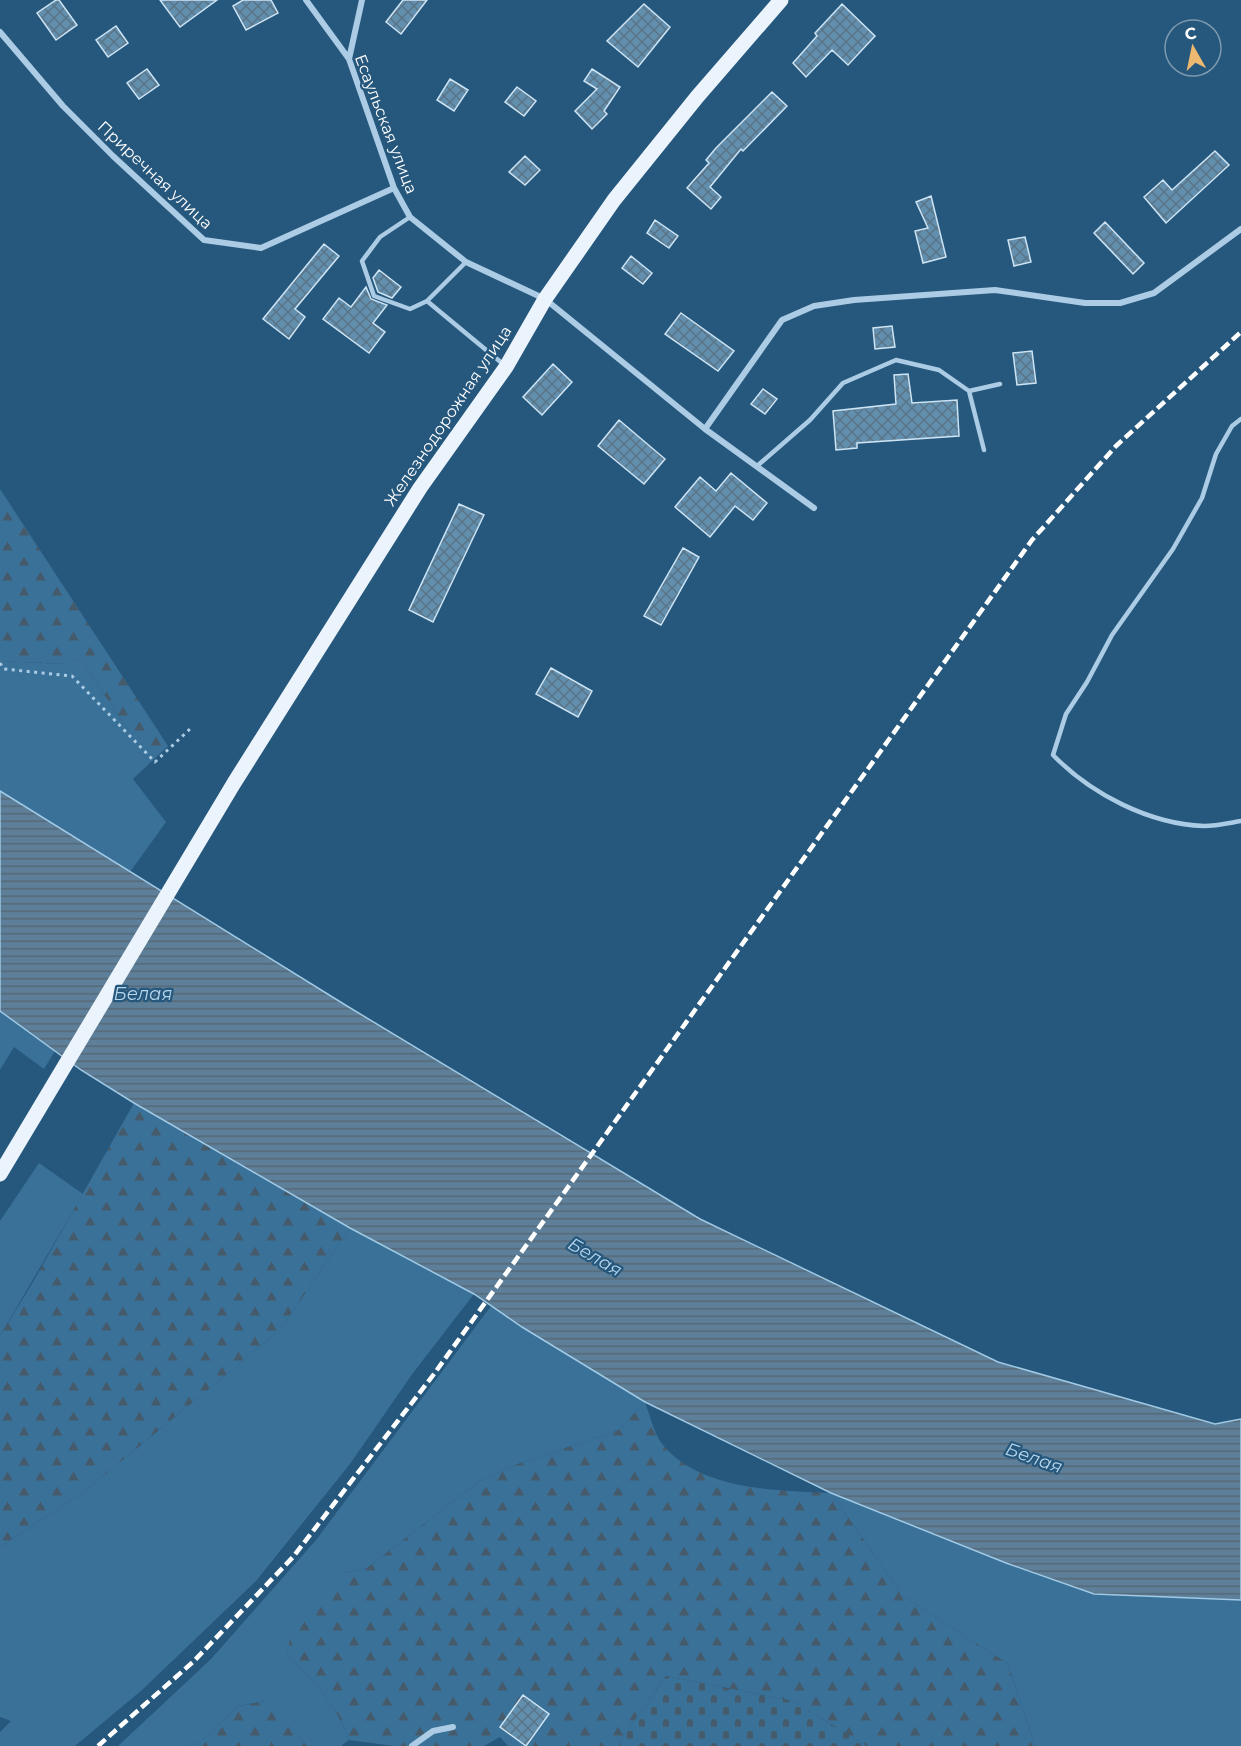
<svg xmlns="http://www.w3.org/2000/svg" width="1241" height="1746" font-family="Montserrat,sans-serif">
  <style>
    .green { fill: #3a7199 }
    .forest { fill: url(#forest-firs) }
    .cemetery { fill: url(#cemetery-stones) }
    .water { fill: url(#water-rules); stroke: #9fc9e5; stroke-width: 1.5 }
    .building { fill: url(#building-cross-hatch); stroke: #cde4f4; stroke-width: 1.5 }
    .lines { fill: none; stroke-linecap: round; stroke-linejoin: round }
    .path { stroke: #abcce4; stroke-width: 3; stroke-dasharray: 3 4.5; stroke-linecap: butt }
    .service { stroke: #abcce4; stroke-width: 4.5 }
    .minor { stroke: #abcce4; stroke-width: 6 }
    .primary { stroke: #ebf4fc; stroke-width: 15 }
    .rail { stroke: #fff; stroke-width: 4.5; stroke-dasharray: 10 4.5; stroke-linecap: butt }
    .labels { text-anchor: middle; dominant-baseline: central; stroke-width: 4.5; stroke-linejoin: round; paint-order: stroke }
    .street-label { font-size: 16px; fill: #fff; stroke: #26577c }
    .water-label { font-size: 18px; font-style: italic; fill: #b6d6ec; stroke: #26577c }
  </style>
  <defs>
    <pattern id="forest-firs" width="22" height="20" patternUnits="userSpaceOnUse" patternTransform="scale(1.5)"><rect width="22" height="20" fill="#3a7199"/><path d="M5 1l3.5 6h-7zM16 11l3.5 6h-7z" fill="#455b6b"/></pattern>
    <pattern id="cemetery-stones" width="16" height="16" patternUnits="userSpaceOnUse" patternTransform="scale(1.5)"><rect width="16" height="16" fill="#3a7199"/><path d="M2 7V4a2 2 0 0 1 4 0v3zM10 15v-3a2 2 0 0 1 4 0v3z" fill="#455b6b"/></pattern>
    <pattern id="water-rules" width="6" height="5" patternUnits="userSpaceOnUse" patternTransform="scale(1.5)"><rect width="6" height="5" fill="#5d7f99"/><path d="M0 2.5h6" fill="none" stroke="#556876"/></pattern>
    <pattern id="building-cross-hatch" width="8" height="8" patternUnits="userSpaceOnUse" patternTransform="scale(1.5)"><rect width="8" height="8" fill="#638faf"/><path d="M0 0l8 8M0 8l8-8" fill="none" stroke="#5a7487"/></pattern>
  </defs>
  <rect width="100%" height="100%" fill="#26577c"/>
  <path class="green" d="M81 659 150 763 133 779 166 822 130 872 0 791V661L65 664Z
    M0 1011 55 1051 44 1069 14 1047 0 1070Z
    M39 1163 83 1194 0 1336V1221Z
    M350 1228 474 1294 413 1373 350 1464 256 1581 142 1690 75 1746H0V1732L11 1721 0 1717V1547L86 1490 279 1331Z
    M491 1306 645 1402 619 1430 518 1464 480 1481 367 1568 343 1573 292 1631 287 1656C315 1682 336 1704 349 1740L341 1746H307L266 1701 238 1706 204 1739 190 1746H118L211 1659 316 1540Z
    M831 1493 1006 1563 1094 1594 1241 1600V1746H1035L1008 1664 903 1596Z"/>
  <path class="forest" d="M0 489 168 746 150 763 81 659 66 664 0 661Z
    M134 1103 350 1228 279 1331 86 1490 0 1547V1336L33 1282Z
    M645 1402C650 1415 654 1434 663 1445 700 1490 777 1491 831 1493L903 1596 1008 1664 1035 1746H867L793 1701 666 1676 619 1742 620 1746H508L500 1737 484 1746H394L349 1740C336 1704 315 1682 287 1656L291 1631 343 1573 367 1568 480 1481 518 1464 619 1430Z
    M267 1701 307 1746H190L204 1739 238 1706Z"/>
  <path class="cemetery" d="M666 1676 793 1701 867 1746H620L619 1742Z"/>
  <path class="water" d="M0 791 347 1006 700 1219 998 1362 1215 1424 1241 1419V1600L1094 1594 1006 1563 831 1493 645 1402 522 1327 474 1294 350 1228 134 1103 81 1070 0 1011Z"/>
  <path class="building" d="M56 0H59L77 25 56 40 37 13Z
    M160 0H217L180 27Z
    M243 0H271L278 13 246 30 233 6Z
    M403 0H427L401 34 386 22Z
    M644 4 670 27 638 67 607 41Z
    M842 4 875 36 848 65 832 50 806 77 793 63 817 36 815 33Z
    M116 26 128 43 108 57 96 40Z
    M147 69 159 85 139 99 127 83Z
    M592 69 620 87 604 111 607 114 592 129 575 111 597 89 584 81Z
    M450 79 468 90 454 111 437 100Z
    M517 87 536 101 524 116 505 102Z
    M772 92 787 106 743 151 741 149 710 187 721 197 711 209 687 188 709 163 706 160 716 148Z
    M1215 151 1229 165 1166 223 1144 197 1163 180 1172 190Z
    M525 156 540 170 525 185 509 172Z
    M931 196 946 257 923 263 915 231 928 228 916 202Z
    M655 220 678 236 669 248 647 233Z
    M1105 222 1144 263 1133 274 1094 233Z
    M1025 237 1031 262 1014 266 1008 240Z
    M324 244 339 256 295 309 305 317 289 339 263 319Z
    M631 256 652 273 643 284 622 268Z
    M379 270 401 287 392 298 378 292 373 278Z
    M366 287 371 299 387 305 373 323 385 332 369 353 323 319 339 298 351 307Z
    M681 313 734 351 718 371 665 334Z
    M892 326 895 347 875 349 873 328Z
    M1032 351 1036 383 1017 385 1013 353Z
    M553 364 572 382 542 415 523 397Z
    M908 374 912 403 957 400 959 436 857 443V448L836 450 833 411 896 404 894 375Z
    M763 389 777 399 765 414 751 404Z
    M619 420 665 459 644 484 598 446Z
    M731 473 767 503 753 520 735 506 710 537 675 507 700 477 716 491Z
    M459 504 484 515 433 622 409 610Z
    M683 548 699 557 661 625 644 616Z
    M551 668 592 691 578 717 536 694Z
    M523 1695 549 1714 526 1746 500 1727Z"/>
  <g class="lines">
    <path class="path" d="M0 663 4 669 72 676 155 762 190 729"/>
    <path class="service" d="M410 217 380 237 362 261 374 296 410 309 427 301 503 364
      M427 301 466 262
      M969 391 984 450
      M1241 419 1232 426 1216 454 1202 498 1173 549 1112 635 1087 682 1066 714 1053 755C1091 794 1149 824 1204 826 1216 826 1229 823 1241 821
      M757 466 810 420 843 383 896 360 939 370 969 391 1000 384"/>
    <path class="minor" d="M306 0 349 59 394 188 410 217 466 262 545 299 705 429 814 508
      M0 32 63 106 113 156 204 240 261 248 394 188
      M349 59 362 0
      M705 429 782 320 814 306 854 300 995 290 1085 303H1120L1154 293 1241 229
      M412 1746 433 1731 453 1727"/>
    <path class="primary" d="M0 1174 234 783 420 488 506 367 545 299 614 200 697 97 781 0"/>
    <path class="rail" d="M98 1746 194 1661 293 1557 434 1374 1032 540 1116 446 1241 332"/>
  </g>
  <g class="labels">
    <g class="street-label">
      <text transform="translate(386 124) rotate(69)">Есаульская улица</text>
      <text transform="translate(155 175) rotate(43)">Приречная улица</text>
      <text transform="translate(448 416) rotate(-56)">Железнодорожная улица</text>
    </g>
    <g class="water-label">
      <text x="143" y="994">Белая</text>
      <text transform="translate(595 1257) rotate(30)">Белая</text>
      <text transform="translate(1034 1458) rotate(19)">Белая</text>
    </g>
  </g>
  <g transform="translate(1193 48) rotate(351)"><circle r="28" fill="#26577c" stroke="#7d9ab0" stroke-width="1.5"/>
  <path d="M0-4.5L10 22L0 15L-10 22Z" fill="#edb870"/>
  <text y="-9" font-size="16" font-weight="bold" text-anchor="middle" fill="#ffffff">С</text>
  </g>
</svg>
